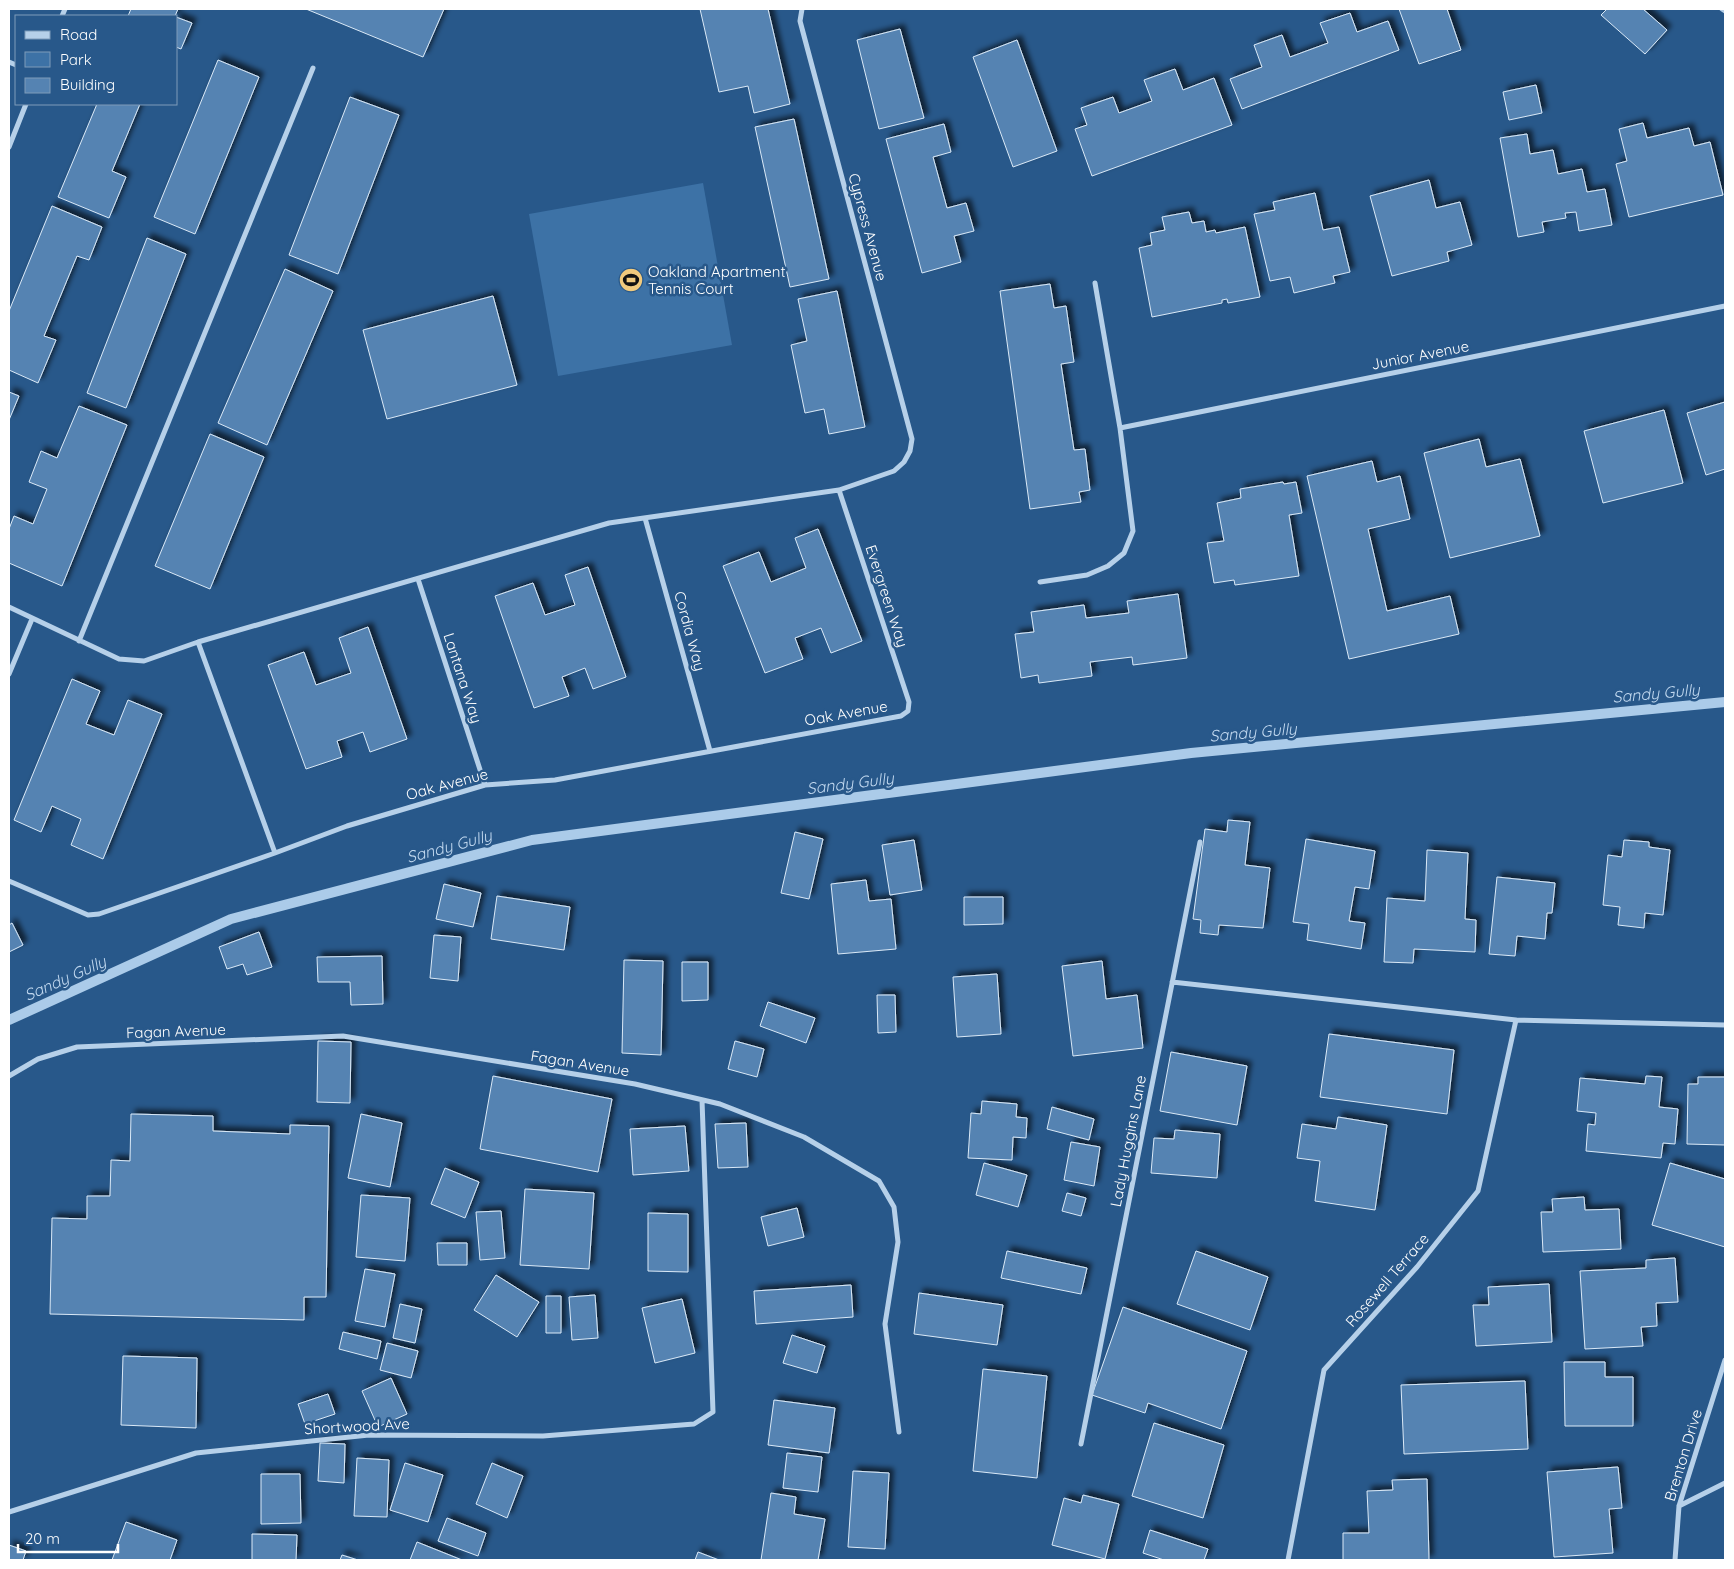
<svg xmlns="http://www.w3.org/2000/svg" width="1734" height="1569" font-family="Quicksand,sans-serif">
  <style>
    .green { fill: #3d72a6 }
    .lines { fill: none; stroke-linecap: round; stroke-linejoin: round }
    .stream { stroke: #abcbe9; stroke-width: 10 }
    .building { fill: #5583b2; stroke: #dae9f7; filter: url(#shadow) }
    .minor { stroke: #b6d0e9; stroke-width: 5 }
    .labels { text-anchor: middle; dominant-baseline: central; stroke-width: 5; stroke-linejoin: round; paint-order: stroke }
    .street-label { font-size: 15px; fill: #fff; stroke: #28588a }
    .poi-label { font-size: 15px; fill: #fff; stroke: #28588a; text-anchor: start }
    .water-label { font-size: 16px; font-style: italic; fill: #c2d9f0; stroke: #28588a }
  </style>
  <defs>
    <filter id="shadow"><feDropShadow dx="4.5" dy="-4.5" stdDeviation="2.5" flood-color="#0009"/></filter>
  </defs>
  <rect width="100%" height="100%" fill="#28588a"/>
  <path class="green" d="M703 183 732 345 558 376 529 214Z"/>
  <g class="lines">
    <path class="stream" d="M9 1020 231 919 532 840 1191 753 1725 702"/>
  </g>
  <path class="building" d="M131 9H178L175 16H128Z
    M306 9H444L423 57Z
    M700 9H768L790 104 754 113 748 86 719 92Z
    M1399 9H1447L1461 50 1419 64Z
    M1607 9H1643L1667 30 1645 54 1601 15Z
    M1350 13 1357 32 1388 21 1399 50 1242 109 1230 79 1262 67 1254 45 1282 35 1290 57 1328 43 1320 23Z
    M176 17 192 23 181 49 176 47Z
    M900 29 924 118 879 129 857 40Z
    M1017 40 1057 151 1013 167 973 57Z
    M218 60 259 77 195 234 154 217Z
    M1175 69 1183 90 1214 78 1232 125 1092 176 1075 129 1087 125 1081 108 1113 97 1119 113 1152 101 1144 80Z
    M1536 85 1542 113 1509 120 1503 92Z
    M350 97 399 115 338 274 289 255Z
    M97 104H140L112 171 126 177 109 218 58 197Z
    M794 119 829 279 790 287 755 127Z
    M1643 123 1647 138 1689 128 1694 146 1710 142 1723 195 1629 217 1616 164 1627 161 1619 129Z
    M944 124 951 152 933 157 947 208 966 203 974 231 954 236 961 262 922 273 886 139Z
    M1527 134 1530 154 1553 150 1558 174 1582 169 1587 192 1605 189 1612 225 1579 231 1576 212 1565 213 1566 218 1542 222 1544 232 1518 237 1500 138Z
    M1429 180 1436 208 1460 202 1472 245 1447 252 1449 261 1392 276 1370 196Z
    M1315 193 1323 230 1339 227 1350 272 1333 276 1335 283 1294 293 1290 277 1270 281 1254 214 1275 210 1273 202Z
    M52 206 102 227 89 260 77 256 44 336 56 340 38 383 9 370V311Z
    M1189 212 1192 223 1204 221 1206 232 1215 230 1216 233 1245 227 1260 297 1228 303 1227 299 1222 300V303L1152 317 1139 248 1152 245 1150 233 1165 230 1162 217Z
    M147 238 186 254 126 408 87 393Z
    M285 269 333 291 267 445 218 423Z
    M1050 284 1054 308 1066 306 1074 362 1061 364 1074 450 1085 449 1090 490 1079 492 1081 502 1030 509 1000 291Z
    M837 291 865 427 829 434 824 409 805 413 791 345 807 341 798 299Z
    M493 296 517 385 387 419 363 330Z
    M9 392 19 396 9 420Z
    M1725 402V469L1706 475 1687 413Z
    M79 406 127 425 62 586 9 563V529L14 516 33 524 47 489 29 482 41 451 57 458Z
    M1664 410 1683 483 1603 503 1584 431Z
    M210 434 264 457 210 589 155 566Z
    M1479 439 1486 467 1520 459 1540 536 1450 558 1424 453Z
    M1372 461 1377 482 1400 476 1410 519 1368 529 1387 611 1450 596 1459 634 1349 659 1307 476Z
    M1283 482 1284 484 1296 482 1302 513 1289 515 1299 576 1235 585 1234 580 1214 583 1207 543 1224 541 1217 503 1241 498 1240 489Z
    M818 529 862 641 831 653 821 628 795 638 803 659 765 673 723 566 759 552 771 582 806 568 795 538Z
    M588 567 626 677 593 689 585 668 562 677 569 696 534 708 495 596 533 583 545 615 575 605 565 575Z
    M1178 594 1187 658 1133 665 1132 657 1090 662 1092 676 1039 683 1038 675 1021 678 1015 634 1034 632 1031 612 1084 605 1086 618 1129 613 1127 601Z
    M368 627 407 739 370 752 363 732 337 741 342 757 306 769 268 665 304 652 316 685 351 673 339 638Z
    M72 679 100 691 86 724 114 735 128 700 162 714 103 859 71 845 81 819 52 806 41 832 14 820Z
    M1228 820 1250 822 1245 865 1270 868 1263 928 1219 925 1218 935 1200 933 1201 920 1193 919 1205 829 1227 832Z
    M795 832 823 839 809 899 781 893Z
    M1306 839 1375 851 1369 889 1355 887 1349 921 1365 923 1361 949 1307 940 1309 924 1293 922Z
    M914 840 922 890 890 895 882 845Z
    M1624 840 1649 842V847L1670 850 1663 915 1645 913 1644 928 1618 925 1620 907 1603 905 1608 855 1622 857Z
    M1427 850 1468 853 1465 919 1476 920 1475 952 1414 949 1413 963 1384 962 1387 898 1425 901Z
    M1497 877 1555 883 1552 913H1547L1545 939 1517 936 1515 956 1489 954Z
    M866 880 869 901 891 899 896 949 838 954 831 884Z
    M444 884 481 893 473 927 436 919Z
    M497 896 570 907 564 950 491 939Z
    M964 897H1003V924L964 925Z
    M12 923 23 945 9 952V925Z
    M259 932 272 967 247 975 243 964 227 969 219 947Z
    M434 935 461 937 458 981 430 978Z
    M382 956 383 1004 351 1005 350 982H318L317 957Z
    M624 960 663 961 661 1055 622 1053Z
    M1102 961 1106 999 1137 995 1143 1048 1073 1056 1062 966Z
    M682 962H708V1000L682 1001Z
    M997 974 1001 1034 957 1037 953 977Z
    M877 995H895L896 1032 878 1033Z
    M768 1002 815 1018 806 1043 760 1026Z
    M1329 1034 1454 1050 1447 1114 1320 1097Z
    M318 1041 351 1042 350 1103 317 1102Z
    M735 1041 764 1049 757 1077 728 1069Z
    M1171 1052 1247 1066 1237 1125 1160 1111Z
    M493 1076 612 1099 598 1172 480 1149Z
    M1646 1076 1662 1077 1659 1107 1678 1109 1675 1144 1663 1143 1661 1158 1586 1151 1588 1124 1595 1125 1596 1113 1577 1111 1580 1078 1645 1084Z
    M1698 1077H1725V1145L1687 1144 1688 1084H1698Z
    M982 1101 1017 1104 1016 1117 1027 1118 1026 1138 1013 1137 1012 1160 968 1158 971 1113 981 1114Z
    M1052 1107 1094 1119 1089 1140 1047 1129Z
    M131 1114 213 1116V1131L290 1134V1125L329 1126 326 1297H304V1320L50 1314 52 1218 87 1219V1196H110L111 1160 130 1161Z
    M361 1114 402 1123 390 1187 348 1178Z
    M1338 1117 1387 1125 1375 1210 1315 1201 1320 1161 1297 1158 1302 1124 1336 1129Z
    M746 1123 748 1167 718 1168 715 1124Z
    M685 1126 689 1171 633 1175 630 1129Z
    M1175 1130 1220 1134 1217 1178 1151 1173 1154 1138 1174 1139Z
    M1071 1142 1100 1147 1094 1186 1064 1180Z
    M984 1163 1027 1175 1018 1207 976 1195Z
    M1670 1163 1725 1179V1247L1652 1225Z
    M445 1168 479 1182 465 1218 431 1204Z
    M525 1189 594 1193 589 1269 520 1265Z
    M1067 1193 1086 1198 1081 1216 1062 1211Z
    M361 1195 410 1198 405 1261 356 1257Z
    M1584 1197 1585 1210 1619 1209 1621 1249 1543 1252 1541 1212H1553L1552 1199Z
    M797 1208 804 1237 768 1246 761 1217Z
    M501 1211 505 1258 480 1260 476 1212Z
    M648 1213 688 1214V1272L648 1271Z
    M437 1243H467V1265H438Z
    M1007 1251 1087 1268 1081 1294 1001 1278Z
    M1196 1251 1268 1277 1250 1330 1177 1304Z
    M1675 1258 1678 1302 1656 1303 1657 1326 1641 1327 1643 1346 1585 1349 1580 1271 1646 1268V1260Z
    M365 1269 395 1274 385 1327 355 1321Z
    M496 1275 539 1302 517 1337 474 1310Z
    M1549 1284 1552 1342 1476 1346 1473 1305H1489L1488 1287Z
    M851 1285 853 1317 756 1324 754 1291Z
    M919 1293 1003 1305 997 1345 914 1334Z
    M595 1295 598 1338 572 1340 569 1297Z
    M546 1296H561V1333H546Z
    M682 1299 695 1353 655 1363 642 1308Z
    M400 1304 422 1309 415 1343 393 1338Z
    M1123 1307 1247 1351 1221 1429 1148 1403 1145 1413 1092 1395Z
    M343 1332 381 1341 377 1359 339 1349Z
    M792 1335 825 1346 817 1373 783 1363Z
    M387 1343 418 1351 411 1378 380 1370Z
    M123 1356 197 1358 196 1428 121 1425Z
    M1564 1362H1605V1377H1633V1426H1565Z
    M983 1369 1047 1376 1037 1478 973 1471Z
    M391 1378 407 1414 378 1427 362 1391Z
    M1525 1381 1528 1449 1404 1454 1401 1385Z
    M328 1394 335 1414 305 1424 298 1404Z
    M774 1400 835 1408 829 1453 768 1445Z
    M1154 1423 1224 1445 1203 1518 1132 1496Z
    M320 1443 345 1444 344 1483 318 1481Z
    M787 1453 822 1457 818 1492 783 1488Z
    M357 1458 389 1460 387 1517 354 1516Z
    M405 1463 443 1475 428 1522 390 1510Z
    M492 1463 523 1476 507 1518 476 1504Z
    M1618 1467 1622 1508 1609 1509 1613 1553 1554 1557 1547 1472Z
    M853 1471 889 1473 885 1549 848 1547Z
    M261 1474H300L301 1523 261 1524Z
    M1427 1479 1429 1560H1343V1533H1369L1367 1491 1393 1490 1392 1480Z
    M771 1493 796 1497 794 1514 825 1519 818 1560H761Z
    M1083 1495 1119 1504 1105 1559 1052 1545 1064 1498 1081 1503Z
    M447 1518 486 1533 478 1556 438 1541Z
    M126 1522 177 1540 170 1560H112Z
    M1150 1530 1208 1549 1204 1560H1164L1143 1553Z
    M252 1534 297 1535 296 1560H252Z
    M417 1542 462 1560H410Z
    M9 1545 26 1551 23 1560H9Z
    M698 1552 719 1560H695Z
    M342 1555 358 1560H340Z"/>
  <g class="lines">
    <path class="minor" d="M1722 9 1725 11
      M62 16 65 9
      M9 62 16 65
      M9 147 26 104
      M1120 428 1725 306
      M645 518 710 751
      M418 579 485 785
      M1040 582 1087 575 1108 566 1124 553 1133 531 1120 428 1095 283
      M9 607 119 659 144 661 198 642 609 523 839 490 894 471 904 462 910 451 912 439 800 21 802 9
      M79 641 313 68
      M198 642 275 853
      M9 674 32 619
      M9 881 88 915 99 914 275 853 347 826 485 785 555 780 901 716 908 711 909 702 839 490
      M1172 982 1516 1020 1725 1025
      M9 1076 38 1059 77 1047 343 1036 635 1084 720 1104 804 1137 879 1181 894 1207 898 1242 885 1324 899 1432
      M1081 1444 1200 842
      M1679 1506 1725 1483
      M9 1512 196 1453 369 1435 543 1436 694 1424 713 1412 702 1100
      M1288 1560 1324 1370 1417 1267 1478 1191 1516 1020
      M1675 1560 1679 1506 1725 1360"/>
  </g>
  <defs>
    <g id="stadium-disc" transform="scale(1.25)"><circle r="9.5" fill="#f1ca7d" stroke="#28588a"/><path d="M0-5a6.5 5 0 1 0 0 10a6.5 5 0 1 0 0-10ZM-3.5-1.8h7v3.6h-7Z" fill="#111"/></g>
  </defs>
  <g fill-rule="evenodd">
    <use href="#stadium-disc" x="631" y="280"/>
  </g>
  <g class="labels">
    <g class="street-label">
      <text transform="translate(868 227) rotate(75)">Cypress Avenue</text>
      <text transform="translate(1420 355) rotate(-11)">Junior Avenue</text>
      <text transform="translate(887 596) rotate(72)">Evergreen Way</text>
      <text transform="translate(690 631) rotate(75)">Cordia Way</text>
      <text transform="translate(463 678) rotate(72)">Lantana Way</text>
      <text transform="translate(846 713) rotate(-10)">Oak Avenue</text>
      <text transform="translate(447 784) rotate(-15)">Oak Avenue</text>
      <text transform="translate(176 1031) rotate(-2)">Fagan Avenue</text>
      <text transform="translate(580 1063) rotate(9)">Fagan Avenue</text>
      <text transform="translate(1128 1141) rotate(-79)">Lady Huggins Lane</text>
      <text transform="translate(1387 1280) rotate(-49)">Rosewell Terrace</text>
      <text transform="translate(357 1426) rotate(-3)">Shortwood Ave</text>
      <text transform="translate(1683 1455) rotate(-73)">Brenton Drive</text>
    </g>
    <g class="poi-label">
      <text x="648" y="271">Oakland Apartment<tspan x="648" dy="17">Tennis Court</tspan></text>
    </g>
    <g class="water-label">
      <text transform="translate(1656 693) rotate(-5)">Sandy Gully</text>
      <text transform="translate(1253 732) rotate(-5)">Sandy Gully</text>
      <text transform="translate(850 783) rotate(-7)">Sandy Gully</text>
      <text transform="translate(449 846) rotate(-15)">Sandy Gully</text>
      <text transform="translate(65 978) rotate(-24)">Sandy Gully</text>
    </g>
  </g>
  <rect width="1734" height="1569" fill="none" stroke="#ffffff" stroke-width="20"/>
  <rect x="15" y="15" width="162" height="90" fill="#28588a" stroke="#7e9bb9"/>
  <rect x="25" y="31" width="25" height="8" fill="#b6d0e9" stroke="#7e9bb9"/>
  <text x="60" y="40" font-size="15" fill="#ffffff">Road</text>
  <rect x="25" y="52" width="25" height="15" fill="#3d72a6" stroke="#7e9bb9"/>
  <text x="60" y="65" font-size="15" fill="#ffffff">Park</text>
  <rect x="25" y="78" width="25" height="15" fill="#5583b2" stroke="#7e9bb9"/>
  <text x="60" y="90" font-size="15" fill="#ffffff">Building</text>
  <path d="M18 1544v8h100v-8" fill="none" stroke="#ffffff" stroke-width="2.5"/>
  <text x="25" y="1544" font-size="15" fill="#ffffff" stroke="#28588a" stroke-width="4" paint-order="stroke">20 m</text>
</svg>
